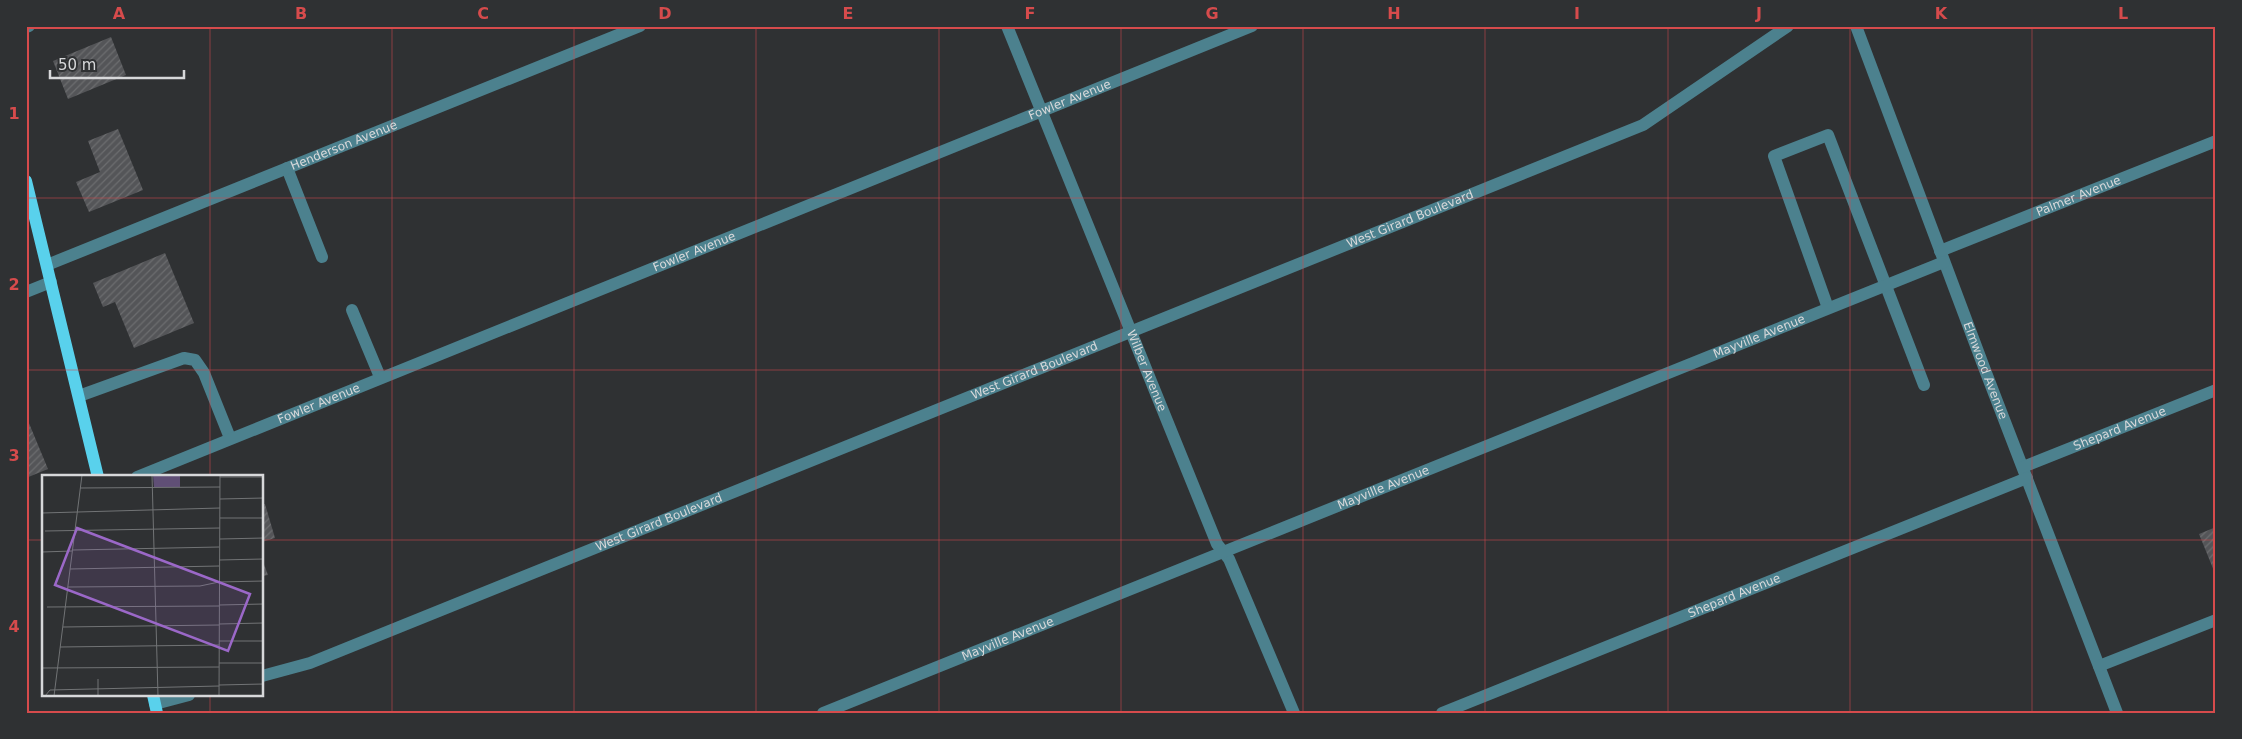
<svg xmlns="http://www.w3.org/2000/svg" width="2242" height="739" font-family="'DejaVu Sans',sans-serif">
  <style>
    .building { fill: url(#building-hatch) }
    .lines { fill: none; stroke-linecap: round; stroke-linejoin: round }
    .minor { stroke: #4c818e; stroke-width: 12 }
    .major { stroke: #59d1ec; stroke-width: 12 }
    .grid { fill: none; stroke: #d64b4c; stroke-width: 1; stroke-opacity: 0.55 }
    .labels { text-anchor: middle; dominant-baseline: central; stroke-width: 4.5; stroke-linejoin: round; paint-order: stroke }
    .street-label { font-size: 12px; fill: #d7d8da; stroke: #2f3133 }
    .inset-road { fill: none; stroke: #727476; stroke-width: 1 }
    .view { fill: #9b68c8; fill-opacity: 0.15; stroke: #9b68c8; stroke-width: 2.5 }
    .inset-edge { fill: none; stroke: #d7d8da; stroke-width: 2.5 }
    .neatline { fill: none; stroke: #d64b4c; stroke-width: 2 }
    .grid-label { font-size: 16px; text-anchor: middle; font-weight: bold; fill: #d64b4c }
  </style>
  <defs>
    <pattern id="building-hatch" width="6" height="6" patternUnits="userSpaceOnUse" patternTransform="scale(1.25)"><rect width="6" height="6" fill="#545558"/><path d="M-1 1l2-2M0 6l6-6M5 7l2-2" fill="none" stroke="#6c6d6f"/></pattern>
  </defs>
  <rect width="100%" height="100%" fill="#2f3133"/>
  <path class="building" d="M111 37 126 75 68 99 53 61Z
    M118 129 143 190 89 212 76 182 100 172 88 141Z
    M165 253 194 323 134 348 115 302 103 307 93 283Z
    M26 416 48 469 26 478Z
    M262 504H265L275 538 262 542Z
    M2216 527V570L2214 571 2199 534Z
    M262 559 268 575 262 576Z"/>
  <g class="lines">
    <g class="minor">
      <path id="s1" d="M1007 26 1217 544 1229 559 1294 713"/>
      <path id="s2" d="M1856 26 1985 370 2117 713"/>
      <path d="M26 27 29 26"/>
      <path d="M287 168 322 257"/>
      <path id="s3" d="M1940 251 2216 141"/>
      <path id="s4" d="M47 265 640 26"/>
      <path d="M26 292 51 282"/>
      <path d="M1828 308 1774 156 1828 135 1924 385"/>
      <path d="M352 310 380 377"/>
      <path d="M79 396 184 358 195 360 204 373 230 438"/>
      <path id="s5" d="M2023 467 2216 390"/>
      <path id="s6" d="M137 477 1252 26"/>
      <path d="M2099 666 2216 620"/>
      <path id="s7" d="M262 676 310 663 1643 125 1788 26"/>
      <path d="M155 704 189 695"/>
      <path id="s8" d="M823 713 1944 262"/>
      <path id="s9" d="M1442 713 2027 478"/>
    </g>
    <path class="major" d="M26 181 98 477
      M153 695 157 713"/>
  </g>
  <path class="grid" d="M210 26V477M392 26V713M574 26V713M756 26V713M939 26V713M1121 26V713M1303 26V713M1485 26V713M1668 26V713M1850 26V713M2032 26V713M26 198H2216M26 370H2216M26 540H44M262 540H2216M210 695V713"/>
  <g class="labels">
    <g class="street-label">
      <text stroke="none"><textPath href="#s6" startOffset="1006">Fowler Avenue</textPath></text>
      <text stroke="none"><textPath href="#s4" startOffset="320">Henderson Avenue</textPath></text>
      <text stroke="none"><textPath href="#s3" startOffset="149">Palmer Avenue</textPath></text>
      <text stroke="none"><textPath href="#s7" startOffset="1236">West Girard Boulevard</textPath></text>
      <text stroke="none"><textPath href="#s6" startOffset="601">Fowler Avenue</textPath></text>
      <text stroke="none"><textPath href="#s8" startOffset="1009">Mayville Avenue</textPath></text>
      <text stroke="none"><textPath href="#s7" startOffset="831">West Girard Boulevard</textPath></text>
      <text stroke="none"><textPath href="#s2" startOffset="368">Elmwood Avenue</textPath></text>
      <text stroke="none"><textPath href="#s1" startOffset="372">Wilber Avenue</textPath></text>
      <text stroke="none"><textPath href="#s6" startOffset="196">Fowler Avenue</textPath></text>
      <text stroke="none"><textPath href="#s5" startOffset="104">Shepard Avenue</textPath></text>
      <text stroke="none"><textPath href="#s8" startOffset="604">Mayville Avenue</textPath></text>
      <text stroke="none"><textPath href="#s7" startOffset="426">West Girard Boulevard</textPath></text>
      <text stroke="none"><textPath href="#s9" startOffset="315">Shepard Avenue</textPath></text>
      <text stroke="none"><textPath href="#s8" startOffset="199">Mayville Avenue</textPath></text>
    </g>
  </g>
  <g transform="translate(42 475)">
    <rect width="221" height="221" fill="#2f3133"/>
    <path d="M111 0H138V12H112Z" fill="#604f76"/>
    <path class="inset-road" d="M110 0 116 221M178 2H222M38 13 178 12M178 24 222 23M0 38 178 33M178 43H222M3 56 178 53M178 64 222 63M31 75 177 72M0 77 30 76M177 85 222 84M28 94 177 91M177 107 222 106M26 112 158 111 177 107M177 130 222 129M5 132 177 131M177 149 222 148M21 152 177 150M177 166H222M18 172 177 170M177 188H222M0 193 177 192M177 210 222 209M3 221 8 215 177 211M12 221 40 0M56 221V204M177 221 178 0"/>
    <path class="view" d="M35 53 208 119 186 176 13 110Z"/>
    <rect width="221" height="221" class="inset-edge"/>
  </g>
  <rect width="2242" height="739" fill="none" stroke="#2f3133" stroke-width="55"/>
  <path d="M50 70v8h134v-8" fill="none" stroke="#d7d8da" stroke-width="2.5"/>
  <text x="58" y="70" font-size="15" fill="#d7d8da" stroke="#2f3133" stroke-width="4" paint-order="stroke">50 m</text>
  <rect x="28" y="28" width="2186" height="684" class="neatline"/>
  <g class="grid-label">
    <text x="119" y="19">A</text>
    <text x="301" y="19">B</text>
    <text x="483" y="19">C</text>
    <text x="665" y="19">D</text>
    <text x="848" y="19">E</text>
    <text x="1030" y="19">F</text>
    <text x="1212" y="19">G</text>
    <text x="1394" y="19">H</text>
    <text x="1577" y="19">I</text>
    <text x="1759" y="19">J</text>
    <text x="1941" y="19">K</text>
    <text x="2123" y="19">L</text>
    <text x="14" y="119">1</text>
    <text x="14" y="290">2</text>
    <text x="14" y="461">3</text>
    <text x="14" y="632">4</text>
  </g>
</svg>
